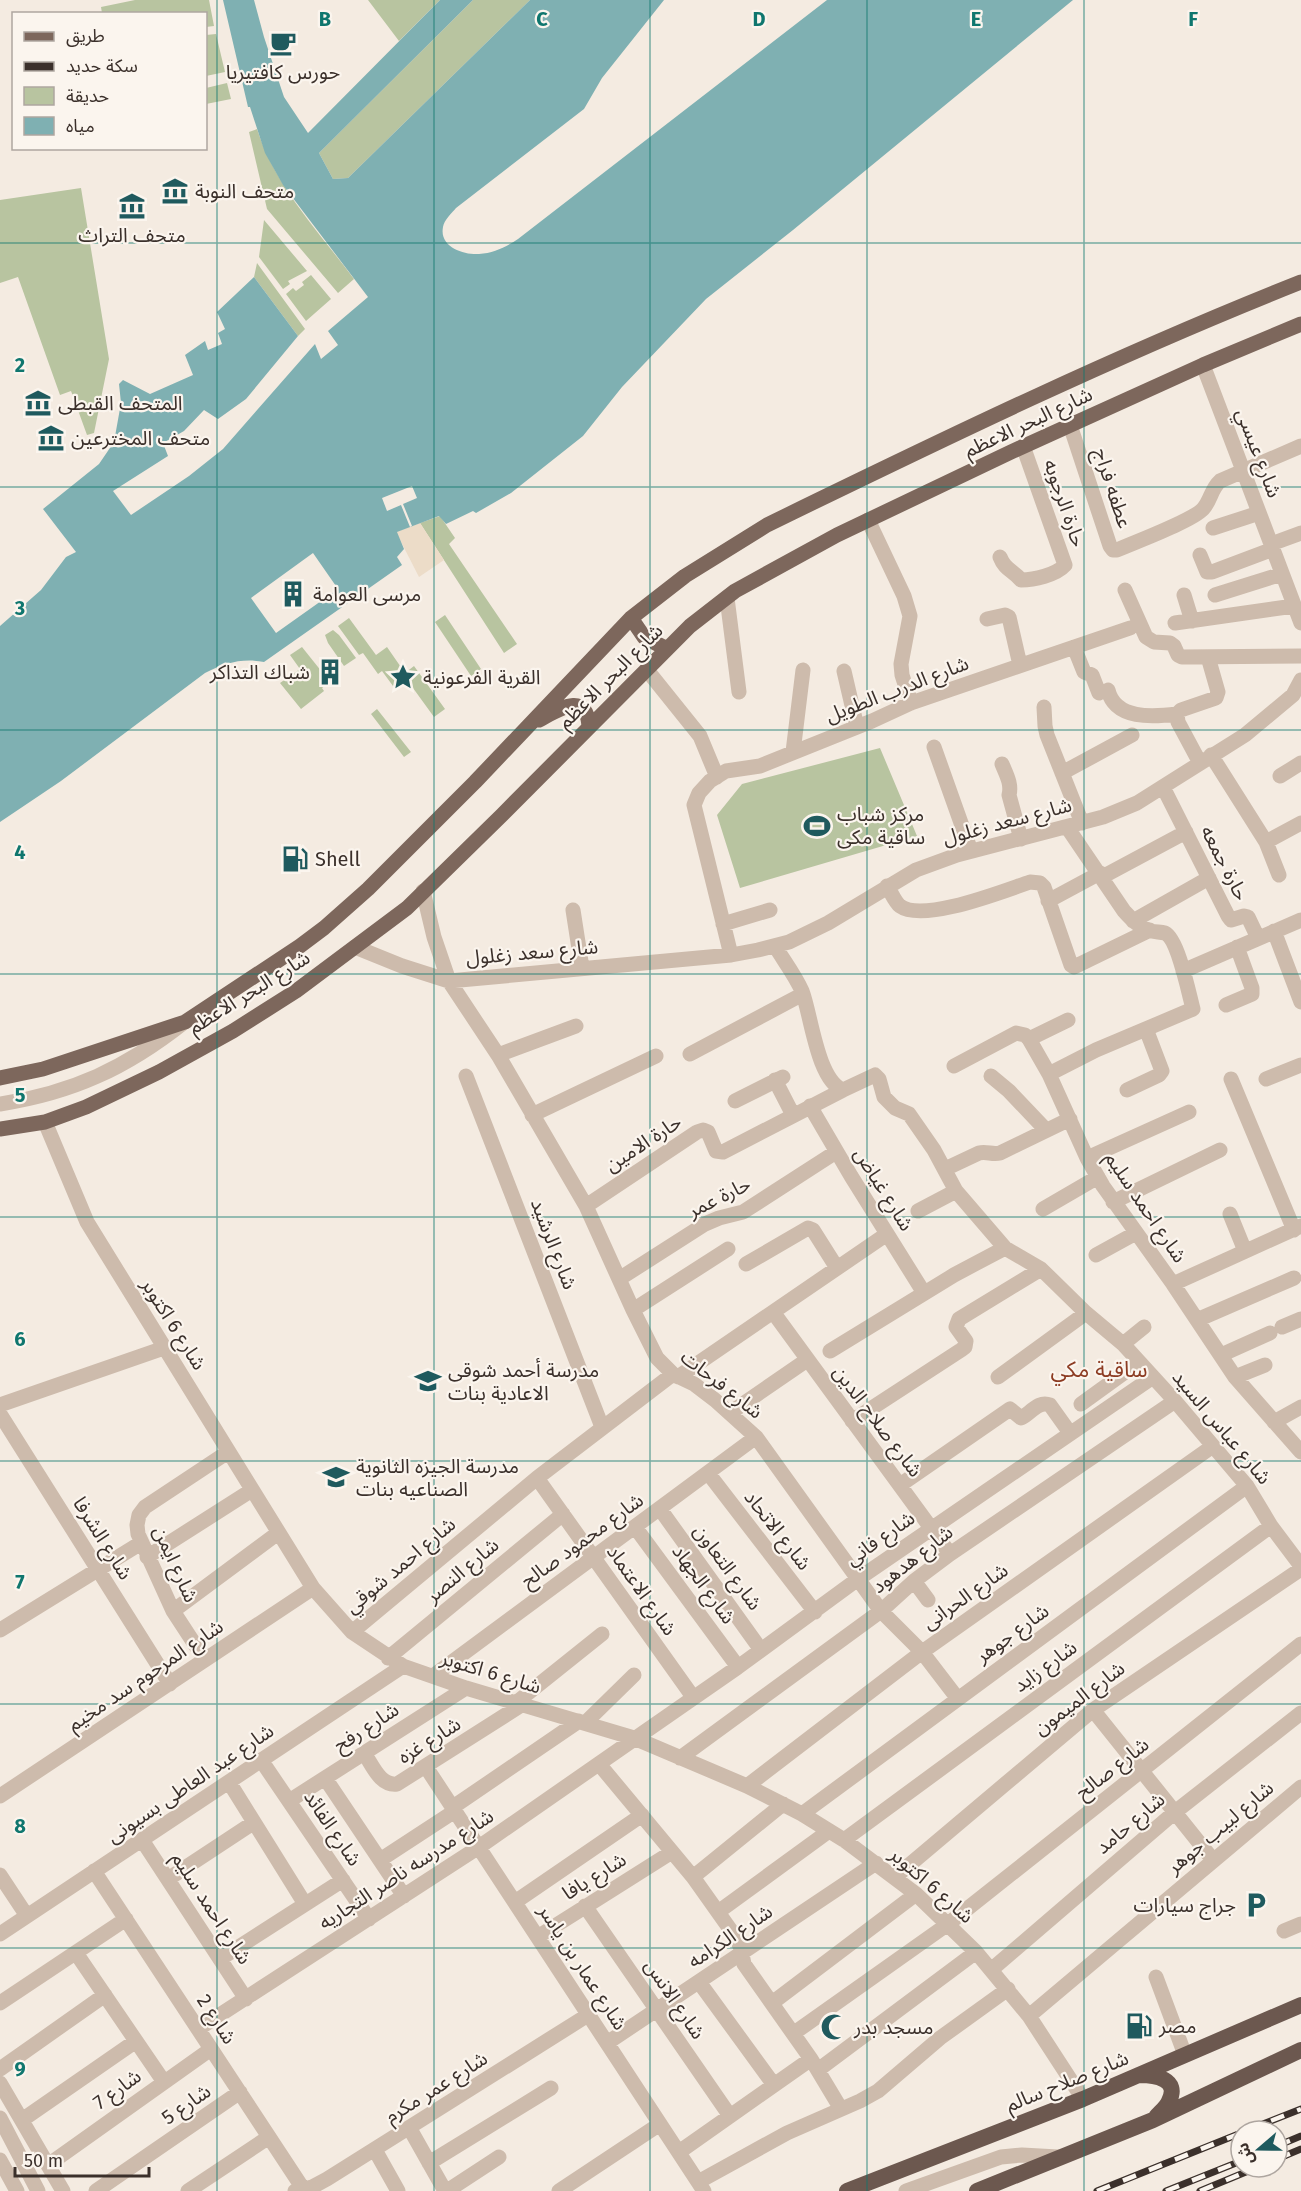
<svg xmlns="http://www.w3.org/2000/svg" width="1301" height="2191" font-family="'Fira Sans','Noto Sans Arabic',sans-serif">
  <style>
    .green { fill: #b8c4a0 }
    .plaza { fill: #ecdcc8 }
    .water { fill: #7fb0b2; fill-rule: evenodd }
    .pier { fill: #f4ebe1 }
    .lines { fill: none; stroke-linecap: round; stroke-linejoin: round }
    .minor { stroke: #cdbbac; stroke-width: 15 }
    .tertiary { stroke: #cdbbac; stroke-width: 15 }
    .primary { stroke: #7d675c; stroke-width: 15 }
    .trunk { stroke: #6c584f; stroke-width: 16 }
    .rail-casing { stroke: #3b302b; stroke-width: 7 }
    .rail { stroke: #fbf5ee; stroke-width: 4.5; stroke-dasharray: 14; stroke-linecap: butt }
    .grid { fill: none; stroke: #0f766e; stroke-width: 1.5; stroke-opacity: 0.55 }
    .labels { text-anchor: middle; dominant-baseline: central; stroke-width: 4.5; stroke-linejoin: round; paint-order: stroke }
    .poi-label { font-size: 20px; fill: #3b302b; stroke: #fbf5ee; text-anchor: start }
    .street-label { font-size: 20px; fill: #3b302b; stroke: #fbf5ee }
    .quarter-label { font-size: 22px; fill: #8c3b22; stroke: #fbf5ee }
    .grid-label { font-size: 20px; text-anchor: middle; font-weight: bold; fill: #0f766e; stroke: #fbf5ee; stroke-width: 4.5; stroke-linejoin: round; paint-order: stroke }
  </style>
  <rect width="100%" height="100%" fill="#f4ebe1"/>
  <path class="green" d="M135 0H209L214 26 206 27V14L102 13 101 7Z
    M368 0H440L399 41Z
    M473 0H530L348 178 333 179 319 153Z
    M216 34 225 72 206 76V35Z
    M227 83 231 99 206 104V88Z
    M257 129C275 186 319 232 354 279L338 293 267 209 249 132Z
    M81 188 109 359 94 433 87 435 71 391 60 395 18 277 0 283V200Z
    M264 220 307 271 288 281 290 284 283 289 259 257Z
    M257 263 305 329 298 336 254 277Z
    M311 275 331 299 306 321 286 294 293 288 296 291 304 285 302 282Z
    M440 516 455 538 449 544 517 644 504 653 420 523Z
    M445 615 481 669 471 676 435 622Z
    M349 618 376 655 387 647 405 673 414 666 445 709 434 717 405 677 393 686 382 671 378 674 363 653 359 655 338 626Z
    M333 630 339 635 356 658 344 666 328 643 325 635Z
    M302 647 330 682 322 688 324 691 301 709 280 683 300 669 290 655Z
    M377 709 411 752 404 757 371 714Z
    M880 748 917 836 740 888 717 815 742 784Z"/>
  <path class="plaza" d="M420 523 444 560 419 577 396 532Z"/>
  <path class="water" d="M223 0H254L264 37 284 97 308 133 440 0H473L319 153 333 179 348 178 530 0H664L602 78 584 109 456 208C452 213 444 220 443 227 439 247 464 255 479 254 494 253 506 247 518 239L827 0H1073L793 230 706 299 622 387 583 436 511 493 476 513 473 511 446 524 439 516 397 532 404 549 397 557 402 565 264 662C242 658 225 663 205 673L61 781 0 822V626L41 590 66 557 76 552 43 509 99 464 114 442 121 403 119 384 123 380 150 394 193 375 185 355 205 341 208 350 222 344 218 333 225 329 217 312 254 277 298 336 246 399 218 419 204 410 184 431 163 443 168 456 113 491 131 515 189 476 223 449 315 344 321 359 338 345 328 331 368 297 283 185 265 153 250 107H248ZM313 553 338 589 276 633 251 598Z"/>
  <path class="pier" d="M412 486 417 498 403 504 412 526 410 527 401 505 387 511 382 498Z"/>
  <g class="lines">
    <path class="minor" d="M1203 365 1301 623
      M1070 425 1110 546 1113 550H1117C1135 542 1192 521 1203 509 1211 500 1211 489 1220 481L1301 446
      M868 520 904 596 910 616 901 664 902 675 911 703
      M1213 528 1259 513
      M1271 544 1301 533
      M1200 555 1207 572H1212L1273 549
      M1000 557C1005 570 1013 570 1021 580 1034 580 1056 575 1065 565L1023 446
      M1125 590 1146 637 1154 642 1170 643 1174 646 1178 655 1182 657 1301 656
      M1184 595 1192 621
      M1215 595 1282 574
      M727 598 739 692
      M987 619 1005 615 1009 617 1020 665
      M1175 623 1294 606
      M1074 647 1084 672 1092 675 1099 693
      M647 670 700 736 717 777
      M844 671 857 727
      M1108 690C1115 720 1153 717 1177 714
      M1044 707 1045 726 1047 735 1082 823
      M934 747 971 851
      M793 752 803 670
      M1211 755 1266 842 1279 875
      M1200 763 1178 722 1177 714 1181 710 1216 698 1218 692 1208 657
      M1002 764C1006 774 1012 784 1009 795L1021 839
      M1062 773 1132 735
      M1280 776 1301 763
      M1163 787 1228 916 1231 920 1244 916 1248 917 1258 938
      M1266 842 1301 823
      M1102 877 1186 832
      M887 886C891 892 895 902 900 906 923 923 1003 891 1030 882L1040 883 1044 887 1071 965 1074 967 1150 930
      M423 891 434 937 449 981 498 1055 586 1206 633 1310 657 1358 673 1374 694 1384 715 1400 756 1437 881 1611 922 1652 958 1699
      M1048 901 1100 873
      M573 910 582 968
      M1133 921 1209 878
      M723 924 770 910
      M1274 931 1301 1002
      M775 946C784 961 795 975 802 991 811 1014 817 1080 843 1090L875 1075 879 1079 884 1097 895 1108 909 1114 934 1150 956 1191 1005 1248 1041 1269 1086 1313 1123 1344 1175 1401 1247 1486 1271 1526 1301 1566
      M355 947 402 966 449 981 731 955 758 950 789 942 828 923 916 870 957 855 1103 817 1137 803 1245 735 1293 695 1301 680
      M731 955 694 805 699 793 710 781 726 771 760 766 872 721 911 703 1130 628
      M1183 971 1301 920
      M1226 1005 1252 994V988L1237 947
      M1029 1039 1068 1020
      M690 1054 803 994
      M498 1055 576 1026
      M954 1066 1016 1033 1025 1035 1029 1039 1049 1074 1087 1158 1103 1186 1173 1284 1235 1377 1301 1452
      M1049 1074 1096 1050 1193 1009C1189 994 1178 939 1165 933 1161 932 1156 932 1151 931 1140 928 1132 920 1124 911L1067 827
      M466 1076 602 1427
      M991 1076 1009 1091 1046 1130
      M1231 1079 1294 1230
      M1266 1079 1301 1065
      M775 1080 793 1115
      M1127 1090 1159 1075 1162 1071 1146 1029
      M735 1101 783 1077
      M810 1106 851 1176 924 1293
      M532 1115 656 1056
      M45 1122 87 1222 313 1588 352 1632 403 1666 466 1688 634 1738 747 1786 802 1814 844 1840 916 1894 976 1952 1029 2016 1083 2099
      M1087 1158 1189 1112
      M945 1169 979 1153C987 1151 992 1155 1000 1153L1070 1119
      M1113 1202 1220 1150
      M586 1206 697 1132 703 1130 708 1132 716 1151 723 1152 843 1090
      M1043 1209 1098 1177
      M918 1211 956 1191
      M1230 1214 1245 1251
      M1096 1255 1136 1233
      M746 1264 808 1228 813 1230 837 1268
      M619 1279 705 1224 719 1218 743 1212 836 1152
      M1173 1284 1301 1226
      M633 1310 728 1249
      M773 1312 950 1554
      M1197 1320 1294 1278
      M1282 1327 1301 1319
      M1123 1344 1144 1327
      M830 1351 954 1275 1005 1248
      M1221 1355 1270 1333
      M678 1377 887 1234
      M998 1377 1086 1313
      M1235 1377 1265 1365
      M1081 1404 1139 1362
      M0 1405 164 1348
      M730 1413 807 1360
      M0 1414 170 1684
      M852 1421 961 1350 965 1347 966 1341 956 1327 959 1319 1041 1269
      M1274 1422 1301 1407
      M708 1473 815 1612
      M537 1478 693 1697
      M900 1485 1010 1409 1021 1418C1030 1414 1038 1400 1050 1405L1070 1433
      M660 1509 761 1650
      M635 1527 738 1667
      M147 1557 252 1490
      M914 1581 928 1600
      M173 1611 278 1533
      M0 1630 141 1543
      M352 1632 537 1478 673 1374
      M388 1658 563 1514
      M205 1660 173 1611 138 1534 137 1525 139 1515 145 1507 228 1452
      M433 1676 756 1437
      M517 1702 602 1634
      M1093 1710 1213 1860
      M585 1723 634 1675
      M364 1753C373 1766 380 1786 397 1784L523 1704
      M680 1758 881 1611 914 1581 950 1554 1175 1401
      M261 1760 369 1919
      M599 1764 693 1877 737 1939 741 1949 744 1964 811 2059 841 2109
      M426 1767 704 2191
      M325 1778 404 1896
      M229 1782 305 1904
      M747 1786 922 1652 1213 1446
      M0 1796 313 1588
      M289 1801 466 1688
      M453 1807 579 1721
      M802 1814 1247 1486
      M142 1840 246 1999
      M844 1840 1271 1526
      M380 1860 455 1811
      M94 1871 304 2190
      M0 1875 27 1916
      M693 1877 783 1804
      M895 1877 1093 1710 1301 1569
      M168 1879 253 1823
      M515 1902 642 1815
      M585 1906 730 2116
      M718 1912 829 1831
      M1284 1931 1301 1924
      M0 1934 403 1666
      M539 1936 672 1852
      M76 1953 164 2082
      M220 1959 343 1880
      M991 1970 1175 1812 1301 1713
      M1156 1977 1185 2055
      M699 1982 774 2085
      M0 2003 126 1919
      M772 2003 916 1894
      M1029 2016 1301 1787
      M198 2029 479 1847 738 1667 858 1579 1153 1377
      M794 2033 948 1924 1301 1644
      M607 2043 876 1863
      M0 2069 105 1995
      M818 2070 976 1952
      M0 2083 63 2191
      M22 2120 136 2041
      M410 2129 445 2191
      M375 2150 398 2191
      M679 2152 811 2059
      M0 2160 17 2191
      M429 2163 551 2088
      M48 2165 211 2049
      M698 2182 787 2133 860 2101 878 2091 940 2038 1008 1989
      M96 2191 240 2092
      M188 2191 269 2137
      M295 2191 312 2187 327 2179 588 2015
      M447 2191 499 2157
      M559 2191 660 2124"/>
    <path class="tertiary" d="M0 1104C72 1093 126 1068 183 1023
      M0 2118 38 2191
      M906 2191 1001 2157 1022 2155 1058 2157"/>
    <path class="primary" d="M631 618 644 637 667 649
      M539 720C558 710 587 690 589 727
      M0 1078 43 1069 185 1022 300 946 324 928 368 889 475 782 631 618 685 576 767 525C943 439 1119 354 1301 282
      M0 1129 45 1122 86 1107 159 1072 233 1031 296 991 407 908 502 815 690 626 735 591 837 535 1011 452 1203 365 1301 324"/>
    <path class="trunk" d="M1140 2075C1155 2075 1180 2079 1169 2101 1167 2107 1160 2112 1156 2117
      M847 2191 1083 2099 1301 2005
      M977 2191 1153 2120 1301 2050"/>
    <g class="rail-casing">
      <path id="rail" d="M1245 2131 1301 2109
        M1277 2146 1301 2136
        M1277 2159 1301 2149
        M1097 2191 1241 2133
        M1166 2191 1241 2161
        M1200 2191 1258 2167"/>
    </g>
    <use href="#rail" class="rail"/>
  </g>
  <path class="grid" d="M217 0V2191M434 0V2191M650 0V2191M867 0V2191M1084 0V2191M0 243H1301M0 487H1301M0 730H1301M0 974H1301M0 1217H1301M0 1461H1301M0 1704H1301M0 1948H1301"/>
  <defs>
    <g id="cafe-bare" transform="scale(2.07)"><path d="M-5.5-4.5H6V0H3Q3 3.5 0 3.5H-2.5Q-5.5 3.5-5.5 0ZM3-3.2v2h1.7v-2ZM-6 4.5H4V6H-6Z" fill="#1f5a5e" stroke="#fbf5ee" stroke-width="2.5" paint-order="stroke"/></g>
    <g id="museum-bare" transform="scale(2.07)"><path d="M0-6L6-3V-2H-6V-3ZM-5-1h2V3h-2ZM-1-1h2V3h-2ZM3-1h2V3H3ZM-6 4H6V6H-6Z" fill="#1f5a5e" stroke="#fbf5ee" stroke-width="2.5" paint-order="stroke"/></g>
    <g id="building-bare" transform="scale(2.07)"><path d="M-4-6H4V6H1V3H-1V6H-4ZM-2.5-4.3h1.7v1.8h-1.7ZM.8-4.3h1.7v1.8H.8ZM-2.5-1h1.7V.8h-1.7ZM.8-1h1.7V.8H.8Z" fill="#1f5a5e" stroke="#fbf5ee" stroke-width="2.5" paint-order="stroke"/></g>
    <g id="sight-bare" transform="scale(2.07)"><path d="M0-6L1.8-2.2L6-1.7L2.9 1.2L3.7 5.4L0 3.3L-3.7 5.4L-2.9 1.2L-6-1.7L-1.8-2.2Z" fill="#1f5a5e" stroke="#fbf5ee" stroke-width="2.5" paint-order="stroke"/></g>
    <g id="stadium-bare" transform="scale(2.07)"><path d="M0-5a6.5 5 0 1 0 0 10a6.5 5 0 1 0 0-10ZM-3.5-1.8h7v3.6h-7Z" fill="#1f5a5e" stroke="#fbf5ee" stroke-width="2.5" paint-order="stroke"/></g>
    <g id="fuel-bare" transform="scale(2.07)"><path d="M-5.5-6h7V0h2V4h1.3V-2.5L3-4.5l.8-.8L6-3V5H2.5V1h-1V6h-7ZM-4.2-4.7v3.2H.2V-4.7Z" fill="#1f5a5e" stroke="#fbf5ee" stroke-width="2.5" paint-order="stroke"/></g>
    <g id="school-bare" transform="scale(2.07)"><path d="M0-5L7-2L0 1L-7-2ZM-4 1L0 2.5L4 1V4Q0 6-4 4Z" fill="#1f5a5e" stroke="#fbf5ee" stroke-width="2.5" paint-order="stroke"/></g>
    <g id="parking-bare" transform="scale(2.07)"><path d="M-3.5-5.5H1a3.5 3.5 0 0 1 0 7H-1V5.5H-3.5ZM-1-3.4V-.6H.8a1.4 1.4 0 0 0 0-2.8Z" fill="#1f5a5e" stroke="#fbf5ee" stroke-width="2.5" paint-order="stroke"/></g>
    <g id="mosque-bare" transform="scale(2.07)"><path d="M3.5-4.9A6 6 0 1 0 3.5 4.9A5 5 0 1 1 3.5-4.9Z" fill="#1f5a5e" stroke="#fbf5ee" stroke-width="2.5" paint-order="stroke"/></g>
  </defs>
  <g fill-rule="evenodd">
    <use href="#cafe-bare" x="283" y="43"/>
    <use href="#museum-bare" x="175" y="191"/>
    <use href="#museum-bare" x="132" y="206"/>
    <use href="#museum-bare" x="38" y="403"/>
    <use href="#museum-bare" x="51" y="438"/>
    <use href="#building-bare" x="293" y="594"/>
    <use href="#building-bare" x="330" y="672"/>
    <use href="#sight-bare" x="403" y="677"/>
    <use href="#stadium-bare" x="817" y="826"/>
    <use href="#fuel-bare" x="295" y="859"/>
    <use href="#school-bare" x="428" y="1381"/>
    <use href="#school-bare" x="336" y="1477"/>
    <use href="#parking-bare" x="1256" y="1905"/>
    <use href="#fuel-bare" x="1139" y="2026"/>
    <use href="#mosque-bare" x="834" y="2027"/>
  </g>
  <g class="labels">
    <g class="poi-label">
      <text x="283" y="72" text-anchor="middle">حورس كافتيريا</text>
      <text x="195" y="191">متحف النوبة</text>
      <text x="132" y="235" text-anchor="middle">متحف التراث</text>
      <text x="58" y="403">المتحف القبطى</text>
      <text x="71" y="438">متحف المخترعين</text>
      <text x="313" y="594">مرسى العوامة</text>
      <text x="310" y="672" text-anchor="end">شباك التذاكر</text>
      <text x="423" y="677">القرية الفرعونية</text>
      <text x="837" y="814">مركز شباب<tspan x="837" dy="23">ساقية مكى</tspan></text>
      <text x="315" y="859">Shell</text>
      <text x="448" y="1370">مدرسة أحمد شوقى<tspan x="448" dy="23">الاعادية بنات</tspan></text>
      <text x="356" y="1466">مدرسة الجيزه الثانوية<tspan x="356" dy="23">الصناعيه بنات</tspan></text>
      <text x="1236" y="1905" text-anchor="end">جراج سيارات</text>
      <text x="1159" y="2026">مصر</text>
      <text x="854" y="2027">مسجد بدر</text>
    </g>
    <g class="street-label">
      <text transform="translate(1028 422) rotate(-25)">شارع البحر الاعظم</text>
      <text transform="translate(1259 453) rotate(69)">شارع عيسي</text>
      <text transform="translate(1113 488) rotate(72)">عطفه فراج</text>
      <text transform="translate(1065 503) rotate(71)">حارة الرجوبه</text>
      <text transform="translate(610 676) rotate(-45)">شارع البحر الاعظم</text>
      <text transform="translate(897 689) rotate(-21)">شارع الدرب الطويل</text>
      <text transform="translate(1007 821) rotate(-15)">شارع سعد زغلول</text>
      <text transform="translate(1225 863) rotate(63)">حارة جمعه</text>
      <text transform="translate(532 952) rotate(-5)">شارع سعد زغلول</text>
      <text transform="translate(249 992) rotate(-32)">شارع البحر الاعظم</text>
      <text transform="translate(643 1143) rotate(-33)">حارة الامين</text>
      <text transform="translate(884 1189) rotate(58)">شارع غياض</text>
      <text transform="translate(719 1197) rotate(-26)">حارة عمر</text>
      <text transform="translate(1146 1207) rotate(56)">شارع احمد سليم</text>
      <text transform="translate(554 1244) rotate(69)">شارع الرشيد</text>
      <text transform="translate(174 1324) rotate(58)">شارع 6 اكتوبر</text>
      <text transform="translate(722 1384) rotate(38)">شارع فرحات</text>
      <text transform="translate(878 1421) rotate(53)">شارع صلاح الدين</text>
      <text transform="translate(1222 1427) rotate(50)">شارع عباس السيد</text>
      <text transform="translate(778 1530) rotate(52)">شارع الاتحاد</text>
      <text transform="translate(103 1538) rotate(58)">شارع الشرفا</text>
      <text transform="translate(880 1538) rotate(-35)">شارع فاني</text>
      <text transform="translate(582 1540) rotate(-36)">شارع محمود صالح</text>
      <text transform="translate(912 1559) rotate(-38)">شارع هدهود</text>
      <text transform="translate(176 1564) rotate(66)">شارع ايمن</text>
      <text transform="translate(400 1565) rotate(-40)">شارع احمد شوقي</text>
      <text transform="translate(728 1567) rotate(54)">شارع التعاون</text>
      <text transform="translate(462 1570) rotate(-40)">شارع النصر</text>
      <text transform="translate(704 1584) rotate(54)">شارع الجهاد</text>
      <text transform="translate(642 1590) rotate(55)">شارع الاعتماد</text>
      <text transform="translate(965 1596) rotate(-35)">شارع الحرانى</text>
      <text transform="translate(1012 1633) rotate(-36)">شارع جوهر</text>
      <text transform="translate(1045 1666) rotate(-36)">شارع زايد</text>
      <text transform="translate(491 1672) rotate(17)">شارع 6 اكتوبر</text>
      <text transform="translate(145 1675) rotate(-34)">شارع المرحوم سد مخيم</text>
      <text transform="translate(1079 1698) rotate(-37)">شارع الميمون</text>
      <text transform="translate(366 1727) rotate(-33)">شارع رفح</text>
      <text transform="translate(429 1740) rotate(-32)">شارع غزه</text>
      <text transform="translate(1112 1768) rotate(-38)">شارع صالح</text>
      <text transform="translate(190 1783) rotate(-34)">شارع عبد العاطى بسيونى</text>
      <text transform="translate(1130 1823) rotate(-40)">شارع حامد</text>
      <text transform="translate(1220 1827) rotate(-40)">شارع لبيب جوهر</text>
      <text transform="translate(333 1828) rotate(56)">شارع الفائد</text>
      <text transform="translate(406 1869) rotate(-33)">شارع مدرسه ناصر التجاريه</text>
      <text transform="translate(594 1876) rotate(-32)">شارع يافا</text>
      <text transform="translate(932 1885) rotate(41)">شارع 6 اكتوبر</text>
      <text transform="translate(212 1908) rotate(57)">شارع احمد سليم</text>
      <text transform="translate(730 1936) rotate(-34)">شارع الكرامه</text>
      <text transform="translate(583 1967) rotate(57)">شارع عمار بن ياسر</text>
      <text transform="translate(675 1999) rotate(56)">شارع الانس</text>
      <text transform="translate(217 2019) rotate(57)">شارع 2</text>
      <text transform="translate(1067 2081) rotate(-22)">شارع صلاح سالم</text>
      <text transform="translate(436 2087) rotate(-32)">شارع عمر مكرم</text>
      <text transform="translate(117 2089) rotate(-36)">شارع 7</text>
      <text transform="translate(186 2104) rotate(-35)">شارع 5</text>
    </g>
    <g class="quarter-label">
      <text x="1099" y="1369">ساقية مكي</text>
    </g>
  </g>
  <g class="grid-label">
    <text x="325" y="26">B</text>
    <text x="542" y="26">C</text>
    <text x="759" y="26">D</text>
    <text x="976" y="26">E</text>
    <text x="1193" y="26">F</text>
    <text x="20" y="372">2</text>
    <text x="20" y="615">3</text>
    <text x="20" y="859">4</text>
    <text x="20" y="1102">5</text>
    <text x="20" y="1346">6</text>
    <text x="20" y="1589">7</text>
    <text x="20" y="1833">8</text>
    <text x="20" y="2076">9</text>
  </g>
  <rect x="12" y="12" width="195" height="138" fill="#fbf5ee" stroke="#aea6a0" stroke-width="1.5"/>
  <rect x="24" y="32" width="30" height="9" fill="#7d675c" stroke="#aea6a0" stroke-width="1.5"/>
  <text x="66" y="42" font-size="18" fill="#3b302b">طريق</text>
  <rect x="24" y="62" width="30" height="9" fill="#3b302b" stroke="#aea6a0" stroke-width="1.5"/>
  <text x="66" y="72" font-size="18" fill="#3b302b">سكة حديد</text>
  <rect x="24" y="87" width="30" height="18" fill="#b8c4a0" stroke="#aea6a0" stroke-width="1.5"/>
  <text x="66" y="102" font-size="18" fill="#3b302b">حديقة</text>
  <rect x="24" y="117" width="30" height="18" fill="#7fb0b2" stroke="#aea6a0" stroke-width="1.5"/>
  <text x="66" y="132" font-size="18" fill="#3b302b">مياه</text>
  <g transform="translate(1259 2149) rotate(250)"><circle r="28" fill="#fbf5ee" stroke="#aea6a0" stroke-width="1.5"/>
  <path d="M0-4.5L10 22L0 15L-10 22Z" fill="#1f5a5e"/>
  <text y="-9" font-size="16" font-weight="bold" text-anchor="middle" fill="#3b302b">ش</text>
  </g>
  <path d="M15 2167v9h134v-9" fill="none" stroke="#3b302b" stroke-width="3"/>
  <text x="24" y="2167" font-size="18" fill="#3b302b" stroke="#fbf5ee" stroke-width="4.5" paint-order="stroke">50 m</text>
</svg>
